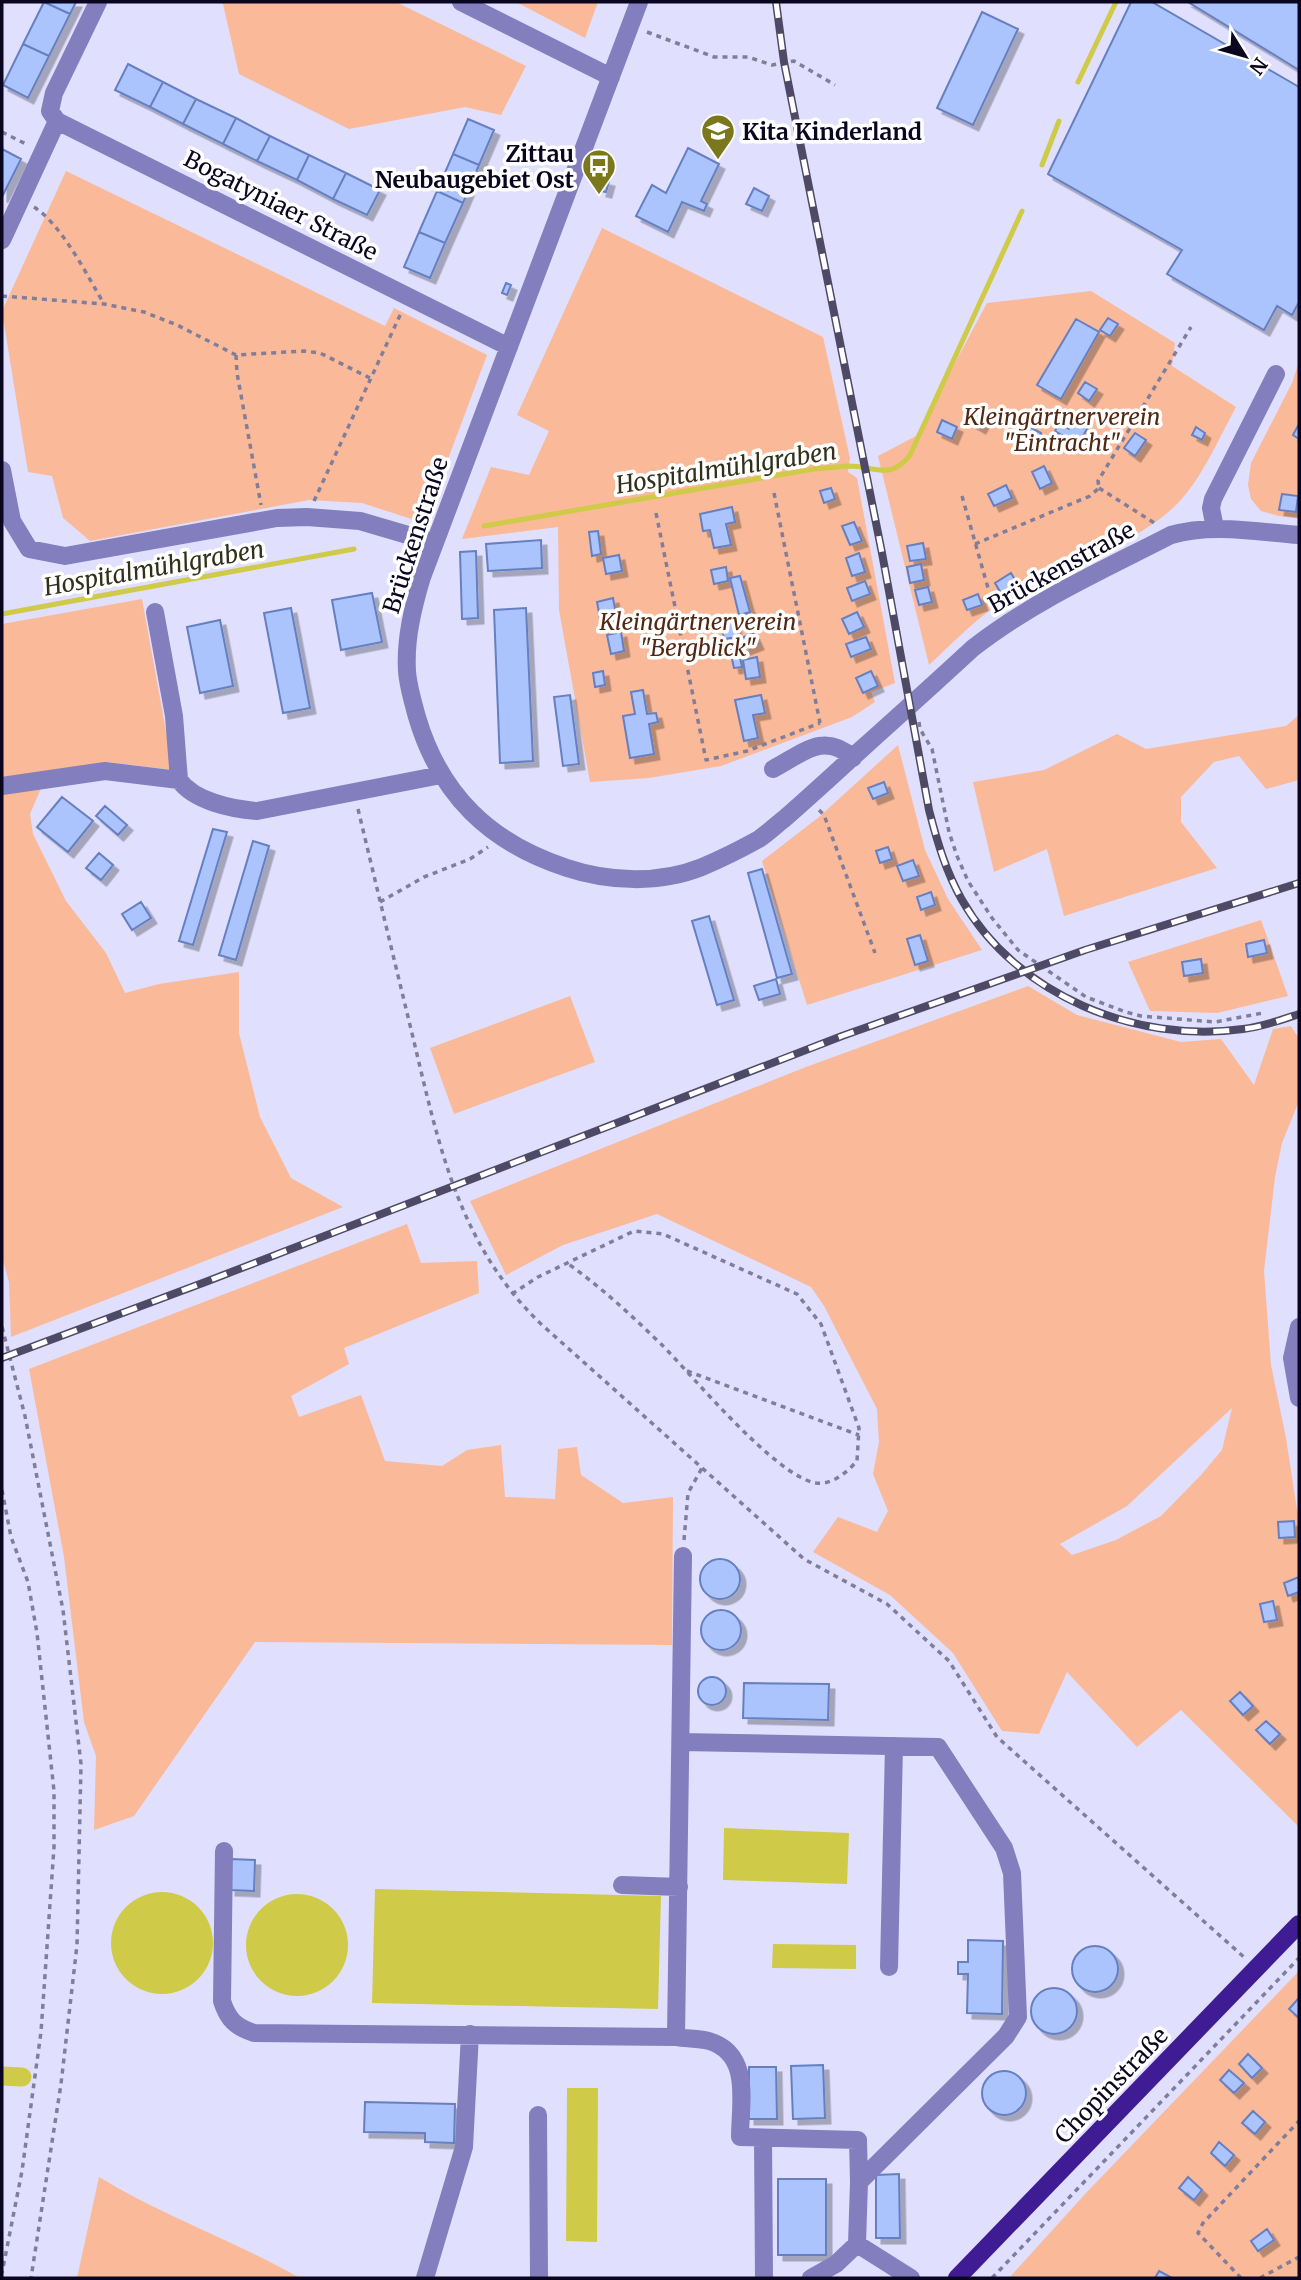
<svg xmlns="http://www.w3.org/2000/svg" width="1301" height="2280" font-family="Merriweather,serif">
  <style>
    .green { fill: #fab999; fill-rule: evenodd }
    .water { fill: #cfca48 }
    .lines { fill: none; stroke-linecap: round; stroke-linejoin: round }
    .stream { stroke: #cfca48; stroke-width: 5 }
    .canal { stroke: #cfca48; stroke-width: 19 }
    .building { fill: #acc4fd; stroke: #657fc1; stroke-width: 2; filter: url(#shadow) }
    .path { stroke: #817e9b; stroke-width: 3.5; stroke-dasharray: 5 5; stroke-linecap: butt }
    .minor { stroke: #837ebd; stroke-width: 18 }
    .major { stroke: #3f1c93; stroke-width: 18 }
    .rail-casing { stroke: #4e4a66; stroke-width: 8 }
    .rail { stroke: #fff; stroke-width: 5; stroke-dasharray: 16; stroke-linecap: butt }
    .labels { text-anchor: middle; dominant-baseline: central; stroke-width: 7; stroke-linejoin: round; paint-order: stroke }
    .poi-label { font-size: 23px; font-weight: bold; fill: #0b0620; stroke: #fff; text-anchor: start }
    .street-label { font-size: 23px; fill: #0b0620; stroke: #fff }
    .park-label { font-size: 23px; font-style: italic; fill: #512711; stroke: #fff }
    .water-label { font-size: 24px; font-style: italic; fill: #31311b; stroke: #fff }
  </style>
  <defs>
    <filter id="shadow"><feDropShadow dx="5.5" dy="5.5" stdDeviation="0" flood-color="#0004"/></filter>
  </defs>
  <rect width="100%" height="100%" fill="#e0dffe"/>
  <path class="green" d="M219 2H396L526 66 501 115 465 107 349 129 239 74 223 4Z
    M516 2H598L585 38Z
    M66 171 385 326 394 308 487 355 424 523 362 503 309 500 90 541 63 518 52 476 28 472 2 311Z
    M602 228 823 337 850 458 848 472 857 478 895 683 871 692 875 702 852 717 721 766 649 778 590 782 559 610 558 527 462 539 491 467 529 475 549 431 517 415Z
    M1091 291 1175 343 1172 366 1236 407C1219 438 1200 483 1174 507 1131 547 1061 567 1010 597 979 615 955 641 929 665L878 456 916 436 987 303Z
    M1299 362V518L1279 516 1261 511 1251 499 1248 485 1251 463 1292 383Z
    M142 599 173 770 108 762 2 778V624Z
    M1299 715V780L1266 789 1239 756 1214 762 1181 797V822L1217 868 1064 916 1047 849 994 872 973 782 1044 770 1117 734 1146 749 1286 726Z
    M898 745 925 850 948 899 982 950 807 1005 762 861 819 817Z
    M42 786 30 814 33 834 66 901 106 953 125 993 159 984 239 972V1033L260 1117 291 1178 343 1207 11 1337 9 1282 2 1257V793Z
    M1261 920 1288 996 1217 1013 1150 1011 1128 962Z
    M1028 986 1077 1015 1181 1042 1221 1039 1254 1085 1273 1029 1291 1026 1299 1039V1101L1282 1143 1275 1177 1264 1271 1271 1365 1286 1438 1299 1523V1821L1297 1825 1181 1710 1137 1747 1067 1672 1039 1734 1002 1731 953 1653 890 1595 813 1552 838 1517 877 1532 888 1511 873 1474 879 1442 877 1409 824 1306 811 1287 657 1214 563 1245 506 1275 470 1201 806 1067ZM1232 1408 1222 1450 1201 1475 1161 1516 1116 1540 1072 1555 1060 1544 1127 1506Z
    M570 996 595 1062 454 1114 430 1048Z
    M407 1224 421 1263 477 1261 479 1293 344 1348 349 1364 291 1396 299 1417 361 1395 385 1461 442 1466 467 1450 501 1445 505 1497 555 1499 558 1449 577 1447 581 1475 623 1503 673 1497 672 1645 255 1642 134 1816 94 1830 96 1756 84 1722 64 1557 29 1369Z
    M1299 1971V2278H1009L1086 2193Z
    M99 2177C163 2216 235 2241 300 2278H77Z"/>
  <path class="water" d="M724 1828 849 1833 847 1884 723 1880Z
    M375 1889 661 1896 658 2009 372 2003Z
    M111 1943a51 51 0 1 1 102 0a51 51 0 1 1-102 0Z
    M246 1945a51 51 0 1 1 102 0a51 51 0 1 1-102 0Z
    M773 1944 856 1945V1969L772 1968Z
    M567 2088H598L597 2242 566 2241Z"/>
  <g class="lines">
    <path class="stream" d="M1078 82 1116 2
      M1042 165 1059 121
      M484 526 814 469C825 468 837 467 848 466 875 466 890 481 910 455L1022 211
      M2 614 354 549"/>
    <path class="canal" d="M2 2076 22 2077"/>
  </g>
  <path class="building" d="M44 2 70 14 49 56 23 44Z
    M44 2H76L70 14Z
    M1131 2H1152L1299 87V302L1292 315 1277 306 1264 330 1167 274 1182 250 1048 174Z
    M1188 2H1299V70Z
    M982 12 1018 29 973 125 937 108Z
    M23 44 49 56 28 98 3 85Z
    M128 64 163 82 150 107 115 90Z
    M163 82 196 99 183 124 150 107Z
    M196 99 236 118 223 144 183 124Z
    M236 118 270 136 257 161 223 144Z
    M468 119 494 130 479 165 453 154Z
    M270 136 309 155 297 180 257 161Z
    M688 148 719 164 701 201 707 204 704 211 682 202 668 232 636 216 652 185 666 193Z
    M2 149 21 159 2 197Z
    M453 154 479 165 463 203 437 191Z
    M309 155 346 173 333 199 297 180Z
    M346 173 380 190 367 215 333 199Z
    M604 180 609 181 606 192 601 191Z
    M754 188 769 196 762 211 746 204Z
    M437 191 463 203 445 243 419 232Z
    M419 232 445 243 430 278 404 267Z
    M506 283 511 285 507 295 502 293Z
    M1108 318 1118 324 1110 336 1100 330Z
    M1076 319 1099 332 1061 399 1037 385Z
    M1085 382 1097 389 1089 401 1078 393Z
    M975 412 986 418 980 428 970 422Z
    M942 420 957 427 952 439 937 432Z
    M1075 420 1088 427 1078 445 1055 431 1059 423 1069 429Z
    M1024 424 1041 433 1038 440 1020 431Z
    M1299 424V439L1293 435Z
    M1196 427 1205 433 1202 440 1192 435Z
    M1135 433 1146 440 1135 456 1124 448Z
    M1044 466 1052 483 1040 489 1032 472Z
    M1006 485 1012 498 994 506 988 494Z
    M831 488 835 499 824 503 820 491Z
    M1282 494 1298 496 1296 512 1279 510Z
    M732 507 735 522 726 524 731 545 714 548 710 530 703 531 700 514Z
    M854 522 862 541 850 545 842 526Z
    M598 531 601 554 592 556 589 532Z
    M541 540 542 568 488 571 486 544Z
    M923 543 926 559 910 561 907 546Z
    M476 551 478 618 462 619 460 552Z
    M859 553 865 572 852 576 846 558Z
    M619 555 622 571 606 574 603 558Z
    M921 564 924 580 910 583 907 567Z
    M726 567 728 581 714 584 711 570Z
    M1011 573 1018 585 1002 595 995 583Z
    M740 576 750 612 739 615 730 578Z
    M865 581 870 594 852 601 847 588Z
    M928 587 932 602 919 605 915 590Z
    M372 593 382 642 341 650 332 600Z
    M978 594 982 605 967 610 963 600Z
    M613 598 616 614 600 618 597 602Z
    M291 608 310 708 283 713 264 613Z
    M526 608 533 761 500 763 494 610Z
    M857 612 864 627 849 634 842 619Z
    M734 618 737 637 724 639 720 620Z
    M220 620 233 686 200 693 187 627Z
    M621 632 624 651 611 654 607 635Z
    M753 633 758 644 745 649 741 638Z
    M866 637 871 649 851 657 846 644Z
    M738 648 742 667 734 668 730 650Z
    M757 657 760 677 746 679 743 660Z
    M603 671 605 685 595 687 593 673Z
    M871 671 878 686 863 693 856 678Z
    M643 690 647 714 656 713 658 722 649 724 654 754 630 758 623 716 635 714 631 692Z
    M570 695 579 764 563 766 554 697Z
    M761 695 765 713 753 715 758 738 744 741 735 700Z
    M884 782 888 793 873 799 868 788Z
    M62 797 93 821 68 852 37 827Z
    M105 806 127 825 118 835 96 816Z
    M213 829 227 832 193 945 179 941Z
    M253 841 269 846 236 960 219 955Z
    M888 847 892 859 880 863 876 851Z
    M99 853 113 865 101 880 86 868Z
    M913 860 919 876 903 881 897 866Z
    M762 869 792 974 777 978 748 873Z
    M931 892 935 905 921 910 917 897Z
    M141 902 151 918 132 930 122 914Z
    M709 916 734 1000 717 1005 692 921Z
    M920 935 928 961 915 965 907 939Z
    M1264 940 1267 953 1248 957 1246 944Z
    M1201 959 1203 973 1184 976 1182 962Z
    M776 979 780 994 759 1000 754 986Z
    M1294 1521 1295 1537 1279 1538 1278 1522Z
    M700 1579a20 20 0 1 1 40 0a20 20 0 1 1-40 0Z
    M1299 1577V1592L1288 1596 1284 1583Z
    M1273 1601 1277 1620 1264 1622 1260 1604Z
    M701 1630a20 20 0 1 1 40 0a20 20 0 1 1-40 0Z
    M698 1691a14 14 0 1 1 28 0a14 14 0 1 1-28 0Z
    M744 1683 829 1684 828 1720 743 1718Z
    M1240 1692 1253 1706 1243 1715 1230 1701Z
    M1266 1721 1280 1734 1270 1744 1256 1730Z
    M230 1859 255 1860 254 1891 230 1890Z
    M968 1940 1003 1941 1002 2014 967 2013 968 1974H958V1962H968Z
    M1072 1969a23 23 0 1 1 46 0a23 23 0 1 1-46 0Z
    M1031 2011a23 23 0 1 1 46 0a23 23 0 1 1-46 0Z
    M1298 1999 1299 2000V2018L1289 2009Z
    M1248 2054 1262 2068 1252 2078 1239 2064Z
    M823 2065 825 2118 793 2119 791 2066Z
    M749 2067H776L777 2119H749Z
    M1229 2070 1244 2083 1234 2093 1220 2080Z
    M982 2093a22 22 0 1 1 44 0a22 22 0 1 1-44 0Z
    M365 2102 455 2104 454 2143 425 2142V2133L364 2132Z
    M1253 2111 1265 2122 1255 2134 1242 2123Z
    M1219 2142 1234 2155 1225 2166 1211 2153Z
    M899 2174 900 2238H876V2175Z
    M1188 2177 1202 2190 1194 2200 1179 2188Z
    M778 2179H826V2255H778Z
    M1267 2229 1274 2240 1258 2251 1251 2241Z
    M1159 2271 1172 2278H1155Z"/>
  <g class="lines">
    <path class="path" d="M647 32 714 57H748L772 65 794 61 835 85
      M2 132 28 145
      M34 207C62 225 87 275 104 304
      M2 296 104 304 144 312 177 325 236 355 304 351 320 353 370 378
      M236 355 237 373 261 505
      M1099 488 1156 524
      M774 493 820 723
      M962 496 988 588
      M314 501 402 311
      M656 513 706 760 747 751 820 723
      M975 544 1090 496 1099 488 1098 481 1191 327
      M919 722 920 729 932 749 949 832 957 856 968 881 992 918 1018 950 1086 997 1126 1012 1141 1016 1215 1022 1263 1013
      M358 809C375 880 392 951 409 1021 437 1135 454 1240 541 1324L804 1559 887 1604 949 1661 997 1737 1245 1958
      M819 810 824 815 875 953
      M380 902 424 877 470 859 488 847
      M512 1294 538 1277 634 1231 663 1234 797 1294 821 1324 859 1428 857 1461C847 1472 833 1485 816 1483 775 1476 693 1376 661 1344 631 1315 601 1287 567 1263
      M2 1327 25 1416 63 1610 81 1764 77 1945 61 2084 31 2278
      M687 1371 859 1435
      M2 1490 11 1537 28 1582 37 1633 54 1791V1847L41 2032 22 2171 2 2273
      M684 1540 688 1493 702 1468
      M992 2278 1299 1958
      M1241 2278 1198 2233 1203 2223 1299 2121
      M1260 2278 1299 2257"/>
    <path class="minor" d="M98 2 54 93 50 111 57 121 509 347
      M461 2 611 77
      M639 2 422 577C413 607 405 639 407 671 408 686 413 702 417 717 440 795 490 843 567 868 609 882 660 884 702 867 721 859 741 849 759 839 768 833 776 825 784 819 808 798 831 777 855 755 894 720 934 684 973 648 1033 601 1103 570 1171 535 1212 523 1257 532 1299 535
      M2 240 57 121
      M2 470 12 521 29 549 65 556 277 518 307 517 360 521 435 543
      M1215 528 1211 508 1213 499 1276 374
      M155 612 174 716 179 780
      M773 769C802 754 823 731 853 758
      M2 786 105 771 179 780C194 801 231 809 257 811L441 775
      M1299 1327 1292 1358 1299 1398
      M683 1556 676 2037C686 2039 699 2038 709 2041 752 2054 740 2103 740 2137L858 2140 859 2182
      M681 1742 938 1747 1004 1848 1012 1873 1018 2017 1006 2036 859 2182 857 2244 911 2278
      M224 1851 222 2001C228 2020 236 2027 254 2033L676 2037
      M622 1885 679 1887
      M889 1967 894 1746
      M538 2115 539 2278
      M763 2138 764 2278
      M425 2278 464 2147 470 2034
      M811 2278 836 2264 857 2244"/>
    <path class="major" d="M957 2278 1299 1924"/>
    <g class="rail-casing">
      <path id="rail" d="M776 2 784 62 882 553 929 810C937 841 946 872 962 900 1016 995 1136 1044 1243 1029 1262 1027 1281 1020 1299 1014
        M2 1358 208 1281 842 1036 1085 950 1299 883"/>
    </g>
    <use href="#rail" class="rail"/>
  </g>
  <defs>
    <g id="school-pin" transform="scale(1.75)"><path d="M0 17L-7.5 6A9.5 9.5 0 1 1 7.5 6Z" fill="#7b771c" stroke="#fff"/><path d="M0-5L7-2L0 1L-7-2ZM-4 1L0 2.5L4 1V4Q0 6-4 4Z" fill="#fff"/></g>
    <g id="bus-pin" transform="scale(1.75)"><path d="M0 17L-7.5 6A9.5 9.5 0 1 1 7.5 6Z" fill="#7b771c" stroke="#fff"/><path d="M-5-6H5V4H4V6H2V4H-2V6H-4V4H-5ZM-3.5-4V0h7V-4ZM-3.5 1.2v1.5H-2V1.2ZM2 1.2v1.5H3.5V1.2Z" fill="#fff"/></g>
  </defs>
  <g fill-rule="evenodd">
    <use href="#school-pin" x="718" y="131"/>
    <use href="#bus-pin" x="599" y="166"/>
  </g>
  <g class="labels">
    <g class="poi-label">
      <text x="742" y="131">Kita Kinderland</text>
      <text x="574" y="153" text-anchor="end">Zittau<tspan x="574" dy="26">Neubaugebiet Ost</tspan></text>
    </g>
    <g class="street-label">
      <text transform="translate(281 205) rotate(27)">Bogatyniaer Straße</text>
      <text transform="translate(415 535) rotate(-72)">Brückenstraße</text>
      <text transform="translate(1061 567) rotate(-29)">Brückenstraße</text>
      <text transform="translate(1111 2085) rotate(-46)">Chopinstraße</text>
    </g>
    <g class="park-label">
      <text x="1062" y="416">Kleingärtnerverein<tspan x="1062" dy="26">"Eintracht"</tspan></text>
      <text x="698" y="621">Kleingärtnerverein<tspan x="698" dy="26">"Bergblick"</tspan></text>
    </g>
    <g class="water-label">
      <text transform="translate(726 468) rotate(-9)">Hospitalmühlgraben</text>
      <text transform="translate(154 568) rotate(-10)">Hospitalmühlgraben</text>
    </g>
  </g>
  <rect width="1301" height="2280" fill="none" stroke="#0b0620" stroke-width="7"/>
  <g transform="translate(1245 56) rotate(127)" stroke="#ffffff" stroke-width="5" paint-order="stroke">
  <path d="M0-5L12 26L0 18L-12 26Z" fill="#0b0620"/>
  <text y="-10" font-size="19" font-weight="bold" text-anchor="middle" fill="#0b0620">N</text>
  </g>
</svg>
